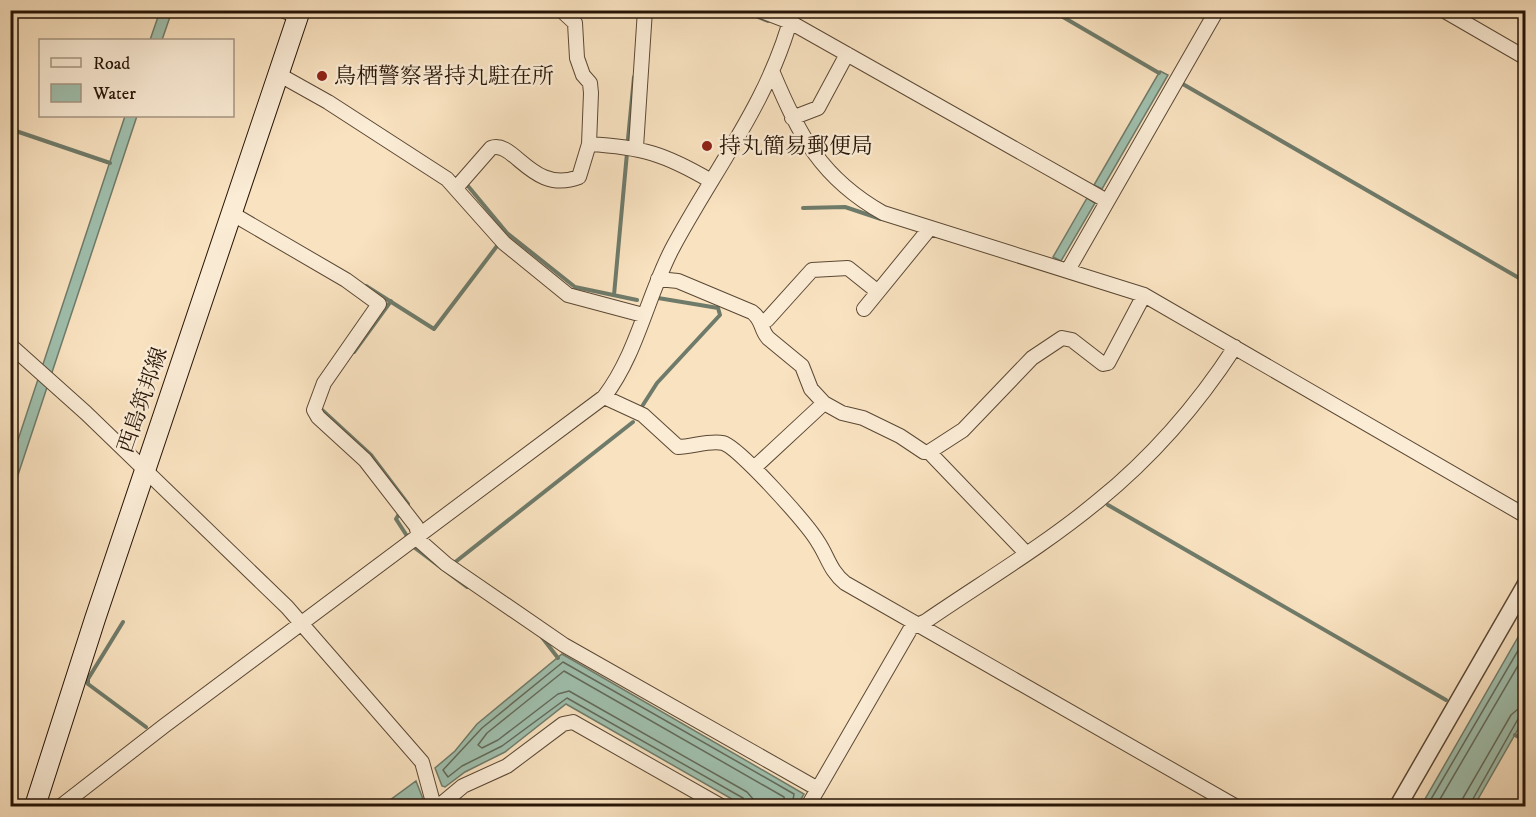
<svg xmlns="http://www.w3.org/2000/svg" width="1536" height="817" font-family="'IM FELL DW Pica','Noto Serif JP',serif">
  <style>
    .water { fill: #9fbfad; stroke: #6f7b6a; stroke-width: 1.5 }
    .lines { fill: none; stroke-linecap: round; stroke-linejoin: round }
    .shore { stroke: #626a5a; stroke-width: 1.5 }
    .stream { stroke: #6f7b6a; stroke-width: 4 }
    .minor-casing { stroke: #5b4834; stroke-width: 16 }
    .tertiary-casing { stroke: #5b4834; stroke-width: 19 }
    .secondary-casing { stroke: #261406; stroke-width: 22 }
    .minor { stroke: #fbecd6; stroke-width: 14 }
    .tertiary { stroke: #fbecd6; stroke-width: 16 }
    .secondary { stroke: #fbecd6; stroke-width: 20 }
    .poi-dot { fill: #8f2418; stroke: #fbecd6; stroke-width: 2 }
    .labels { text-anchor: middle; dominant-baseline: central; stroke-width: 4.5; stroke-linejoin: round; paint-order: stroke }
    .poi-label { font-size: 22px; fill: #261406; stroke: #fbecd6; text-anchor: start }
    .street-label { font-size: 22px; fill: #261406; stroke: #fbecd6 }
  </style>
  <rect width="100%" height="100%" fill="#f9e2c0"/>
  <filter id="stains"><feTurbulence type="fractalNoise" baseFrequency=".00333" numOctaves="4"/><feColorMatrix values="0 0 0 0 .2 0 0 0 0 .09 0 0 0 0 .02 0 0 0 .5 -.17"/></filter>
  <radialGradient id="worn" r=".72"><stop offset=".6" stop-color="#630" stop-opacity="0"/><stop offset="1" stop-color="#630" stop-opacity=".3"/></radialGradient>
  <path class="water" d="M160 11H172L162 40H150Z
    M1160 71 1168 75 1102 189 1094 185Z
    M125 116H137L11 496V461Z
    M1087 198 1095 203 1061 261 1053 257Z
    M1525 625V717L1474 806H1421Z
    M562 654 804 794 797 806H744L566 704 505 752 465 772 445 787 442 786 435 768 455 751 477 724Z
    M416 781 425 804 382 806Z"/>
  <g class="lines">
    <path class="shore" d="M746 806 743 798 567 698 502 746 462 766 448 777 443 770 482 728 563 662 794 794 792 806
      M754 806 753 799 747 792 569 691 558 694 498 740 482 748 478 745 487 733 564 671 784 797 785 806
      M1427 806 1526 637
      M1436 806 1526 652
      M1461 806 1463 798 1511 715 1518 709 1526 708
      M1469 806 1518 719 1526 716"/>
    <path class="stream" d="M741 10 768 21
      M1051 10 1159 73
      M1181 83 1526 282
      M10 129 110 163
      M628 139 634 77
      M468 186 507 233 575 287 637 300
      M803 208 845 207 881 219
      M366 286 434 329 497 246
      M614 295 627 153
      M354 352 391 301
      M321 407V409L371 455 408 504
      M641 408 657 383 720 315 718 308 658 298
      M1108 505 1446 700
      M399 514 396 519 407 536
      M415 548 467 587
      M454 563 633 422
      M123 622 88 679V684L146 727
      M541 636 558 658
      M1515 735 1526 741"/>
    <g class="minor-casing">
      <path id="minor" d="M282 10 297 16
        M759 10 790 22 1107 201
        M1443 10 1526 58
        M773 73C799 135 821 178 883 213L1144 295 1526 516
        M278 74 328 102 447 179 504 243 568 295 643 315
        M792 118 818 108 847 54
        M589 144C642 147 665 154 711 181
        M636 147 645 10
        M456 188 491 148C514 139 532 195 579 177L589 144 591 93 590 83 583 75 577 58 575 23 561 10
        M231 213 346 280 379 304 324 383 314 410 318 417 365 460 416 526 421 542 446 564 564 645 818 789
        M1068 270 1217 10
        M658 279 678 281 752 312C763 320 760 329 768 338L802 366 811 389 824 403 842 413 863 418 900 436 924 452H929L963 430 1032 358 1062 338 1072 340 1103 364 1108 363 1144 295
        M864 309 930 228
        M762 321 767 320 812 270 848 268 878 292
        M10 345 86 413 287 607 422 762 434 806
        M604 397 643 415 678 447C692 447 709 440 723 443 739 447 808 525 818 542 828 557 830 571 845 583L1235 806
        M929 452 1025 552
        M754 468 824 403
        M61 806 164 726 604 397C637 354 647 297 672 249 714 170 771 99 793 10
        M439 806 463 786 507 766 563 724 573 722 721 806
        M808 806 911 628 926 621C983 582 1045 545 1098 501 1151 458 1198 404 1235 347"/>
    </g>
    <g class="tertiary-casing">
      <path id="tertiary" d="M1398 806 1526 584"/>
    </g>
    <g class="secondary-casing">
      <path id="secondary" d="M35 806 95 619 300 10"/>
    </g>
    <use href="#minor" class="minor"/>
    <use href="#tertiary" class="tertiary"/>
    <use href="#secondary" class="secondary"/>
  </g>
  <g class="poi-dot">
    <circle cx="322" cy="76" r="6"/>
    <circle cx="707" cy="146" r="6"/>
  </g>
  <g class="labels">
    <g class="poi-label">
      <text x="334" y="76">鳥栖警察署持丸駐在所</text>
      <text x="719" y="146">持丸簡易郵便局</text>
    </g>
    <g class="street-label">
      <text transform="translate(143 400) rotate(-71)">西島筑邦線</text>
    </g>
  </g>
  <rect width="1536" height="817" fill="none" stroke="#f9e2c0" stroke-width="36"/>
  <rect x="12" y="12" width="1512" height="793" fill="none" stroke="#261406" stroke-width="3"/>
  <rect x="18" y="18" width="1500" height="781" fill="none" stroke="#261406" stroke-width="1.5"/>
  <rect x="39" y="39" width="195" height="78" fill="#fbecd6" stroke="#a69683" stroke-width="1.5"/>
  <rect x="51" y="58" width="30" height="9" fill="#fbecd6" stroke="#a69683" stroke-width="1.5"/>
  <text x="93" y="69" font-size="18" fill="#261406">Road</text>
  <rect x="51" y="84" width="30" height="18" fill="#9fbfad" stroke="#a69683" stroke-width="1.5"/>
  <text x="93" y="99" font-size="18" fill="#261406">Water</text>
  <rect width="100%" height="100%" filter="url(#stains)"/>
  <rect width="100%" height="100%" fill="url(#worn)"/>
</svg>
